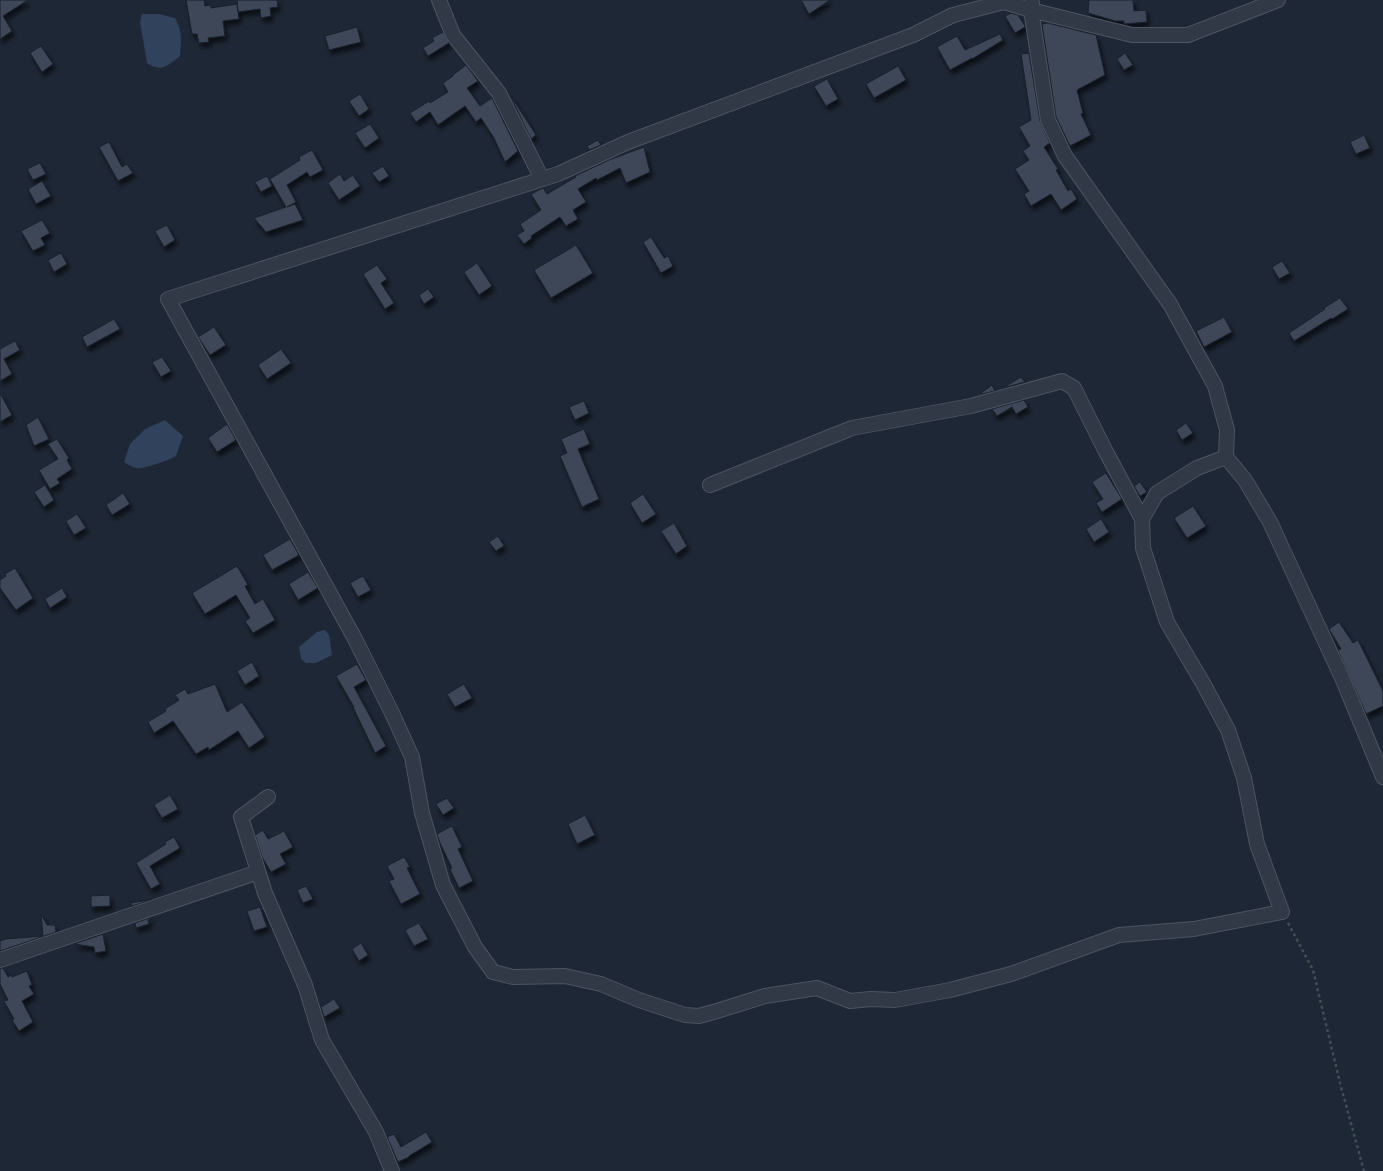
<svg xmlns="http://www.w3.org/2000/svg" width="1383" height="1171" font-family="'Varela Round',sans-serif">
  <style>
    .water { fill: #31425d }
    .building { fill: #3c4758; stroke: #19202c; filter: url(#shadow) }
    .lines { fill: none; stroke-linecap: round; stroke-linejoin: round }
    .minor-casing { stroke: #4c5461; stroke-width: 16 }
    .path { stroke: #3e5054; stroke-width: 2.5; stroke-dasharray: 3 3; stroke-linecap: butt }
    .minor { stroke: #323946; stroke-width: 14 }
  </style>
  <defs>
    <filter id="shadow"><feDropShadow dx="2.5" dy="4.5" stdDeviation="2" flood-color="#0009"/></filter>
  </defs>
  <rect width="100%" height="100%" fill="#1e2735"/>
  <path class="water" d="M142 14H159L175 18C183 32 181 41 180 56 169 65 161 73 147 63L140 22Z
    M165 420 183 436 176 456C169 460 142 470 136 468 132 467 128 464 124 462L130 444 145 429Z
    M325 630 329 635 332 655 316 663H306L301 659 299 647 317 632Z"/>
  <path class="building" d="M0 0H28L3 16 12 31 0 39Z
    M186 0H204L205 6 211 5V8L237 4 239 19 223 21 225 36 208 38 209 42 199 43 197 34H192Z
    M237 0H277L278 7 270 8 271 16 261 18 260 9 238 12Z
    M801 0H830L809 14Z
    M1089 0H1133L1134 11 1146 10 1147 22 1124 24V21H1115L1088 13Z
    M1011 13 1018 15 1025 26V27L1015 33 1005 16Z
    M1048 23 1096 35 1105 75 1077 90 1083 113 1081 114 1091 135 1070 146 1056 117 1042 24Z
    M357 27 361 42 329 50 325 36Z
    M443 32 449 43 428 56 423 48 434 41 432 38Z
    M1000 34 1003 40 972 59V58L950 70 937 47 957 36 965 50Z
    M41 46 53 64 42 72 30 53Z
    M1029 53 1040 121 1050 143 1044 147 1058 169 1056 170 1068 191 1071 189 1077 199 1061 210 1051 194 1031 206 1024 194 1029 191 1015 169 1029 160 1023 151 1030 146 1019 127 1031 120 1021 54Z
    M1125 53 1133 65 1124 70 1117 59Z
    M466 65 478 81 467 88 480 106 492 98 518 151 505 162 494 138 481 118 476 122 465 106 438 125 430 112 416 122 410 113 429 101 430 103 448 92 443 83 453 76V75Z
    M898 66 906 80 874 98 866 84Z
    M827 79 838 99 826 106 814 86Z
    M509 93 536 135 531 139Z
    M360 94 369 109 359 116 349 101Z
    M370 124 379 138 365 148 355 133Z
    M1364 135 1370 148 1356 154 1350 142Z
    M598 140 601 145 589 150 587 146Z
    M109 142 122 167 127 164 133 173 118 181 99 147Z
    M644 147 650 172 626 183 620 168 597 180 596 178 578 189 586 202 573 210 578 219 566 226 560 217 531 236 532 238 524 244 517 235 524 231 520 224 541 210 531 194 543 188 547 194 576 177 575 176 609 160Z
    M312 150 323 170 310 177 307 172 287 185 296 202 287 207 295 204 303 220 266 232 254 218 286 207 270 179 300 160 299 157Z
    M40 163 46 174 33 180 27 169Z
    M383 166 389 176 379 182 372 173Z
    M340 174 344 181 353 175 360 186 339 200 328 183Z
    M267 176 272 186 261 192 255 182Z
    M42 181 51 196 36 204 28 189Z
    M42 220 50 233 41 238 45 245 33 251 21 231Z
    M167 225 175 240 164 247 155 231Z
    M651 237 664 258 668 256 673 266 661 273 643 242Z
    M576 245 593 273 551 298 534 270Z
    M61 253 67 264 54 272 48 260Z
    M1282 261 1290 273 1279 279 1272 267Z
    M477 263 492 286 479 295 464 272Z
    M377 265 387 279 381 283 394 303 385 309 363 274Z
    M428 289 434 297 424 304 419 295Z
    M1340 298 1348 309 1332 319 1331 318 1294 341 1289 333 1325 309 1324 308Z
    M1224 317 1232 332 1204 347 1196 331Z
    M114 319 120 329 87 347 82 337Z
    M214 327 226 345 210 355 198 337Z
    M15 341 20 350 4 359 12 374 0 381V349Z
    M281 349 291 363 267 379 258 365Z
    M162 357 171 371 161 377 152 362Z
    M1021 377 1025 382 1003 388Z
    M992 385 995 391 982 394 981 393Z
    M0 393 12 415 0 422Z
    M1024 400 1028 407 1016 414 1012 407 997 416 992 409Z
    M584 401 589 413 575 420 569 407Z
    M38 417 49 439 34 446 26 425Z
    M1186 423 1193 433 1182 440 1176 430Z
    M227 424 236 440 217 452 208 438Z
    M584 429 590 444 578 449 599 499 582 507 560 456 567 453 561 439Z
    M57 439 69 458 67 460 72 469 57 479 60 483 50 489 39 470 58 459 48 444Z
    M1106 473 1122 499 1102 512 1096 503 1103 499 1092 482Z
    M1140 482 1147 492 1140 496 1134 486Z
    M45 485 54 500 44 507 34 492Z
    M123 493 130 504 112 515 106 505Z
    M643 494 656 514 642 523 630 503Z
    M1193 506 1206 526 1187 538 1174 518Z
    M77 514 86 528 74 535 66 521Z
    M1101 519 1109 532 1094 542 1086 529Z
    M674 523 687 546 676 554 661 531Z
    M498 536 504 546 496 551 489 542Z
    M290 539 299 555 272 570 263 555Z
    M237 566 248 585 245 586 255 604 263 599 275 620 253 633 245 621 250 618 236 595 205 614 192 593Z
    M15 568 33 598 16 610 0 588V580L6 576 5 574Z
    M308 572 318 588 298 600 289 584Z
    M363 576 371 590 358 597 350 583Z
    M62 588 67 597 50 608 45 599Z
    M1339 622 1353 643 1358 640 1383 691V706L1366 714 1338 650 1341 649 1329 629Z
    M252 662 259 676 245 685 237 671Z
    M357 664 366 680 354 687 386 746 375 753 353 707H354L336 676Z
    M215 684 227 712 242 702 265 737 249 748 238 731 209 750 208 747 196 754 173 721 154 733 148 722 166 711 165 709 179 700 175 695 185 689 188 694Z
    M464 684 472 698 455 707 447 694Z
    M170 795 178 809 162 818 154 805Z
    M447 798 454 808 443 815 436 804Z
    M585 815 595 835 577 844 568 824Z
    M452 826 462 847 458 849 473 881 459 888 450 869 452 868 440 843 437 834Z
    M263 830 268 839 284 831 293 847 280 854 286 864 271 872 262 857 255 835Z
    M174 837 180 848 150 866 160 884 151 889 136 863 166 844 165 842Z
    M404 857 410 867 407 868 420 894 401 904 389 881 394 879 387 866Z
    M306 886 313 899 303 903 297 890Z
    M110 895V906L91 907V896Z
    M154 899 132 906 131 903Z
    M260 907 267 927 254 931 247 911Z
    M41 914 47 925H55L56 932 0 951V941L6 939 43 936Z
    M155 916 148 920 149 924 136 928 135 923Z
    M419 923 428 939 414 946 405 930Z
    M103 934 106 951 95 953 94 947 74 944Z
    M361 943 368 955 359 961 352 949Z
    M0 968H3L8 977 11 975 12 977 27 971 32 985 29 986 34 994 22 1001 33 1022 19 1031 12 1020 14 1019 4 1001 8 1000 0 984Z
    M334 999 340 1008 324 1017 321 1007Z
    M426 1132 432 1142 409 1156V1157L398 1162 387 1137 394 1134 401 1147Z"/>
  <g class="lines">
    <g class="minor-casing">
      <path id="minor" d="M439 0 453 35 499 93 542 179
        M1032 3 1031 10 1132 35H1188L1278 0
        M1226 457 1227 430 1215 386 1170 304 1065 156 1048 120 1031 10 1004 2 953 15 913 35 628 142 558 174 168 299 355 639 392 713 412 757 422 813 443 885 475 947 493 972 513 977 565 976 601 984 639 1000 685 1015 699 1016 717 1011 765 996 817 988 850 1001 871 999 895 1000 950 990 1011 974 1119 935 1194 929 1282 912 1257 844 1244 778 1228 730 1204 685 1167 622 1143 548 1142 519 1157 493 1197 468 1226 457 1245 480 1270 522 1343 680 1383 777
        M710 485 852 428 971 406 1062 381 1074 388 1105 450 1142 519
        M268 797 241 817 265 893 305 985 322 1040 376 1132 392 1171
        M0 960 258 872"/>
    </g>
    <path class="path" d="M1288 923 1313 970 1340 1083 1364 1171"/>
    <use href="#minor" class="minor"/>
  </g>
</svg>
